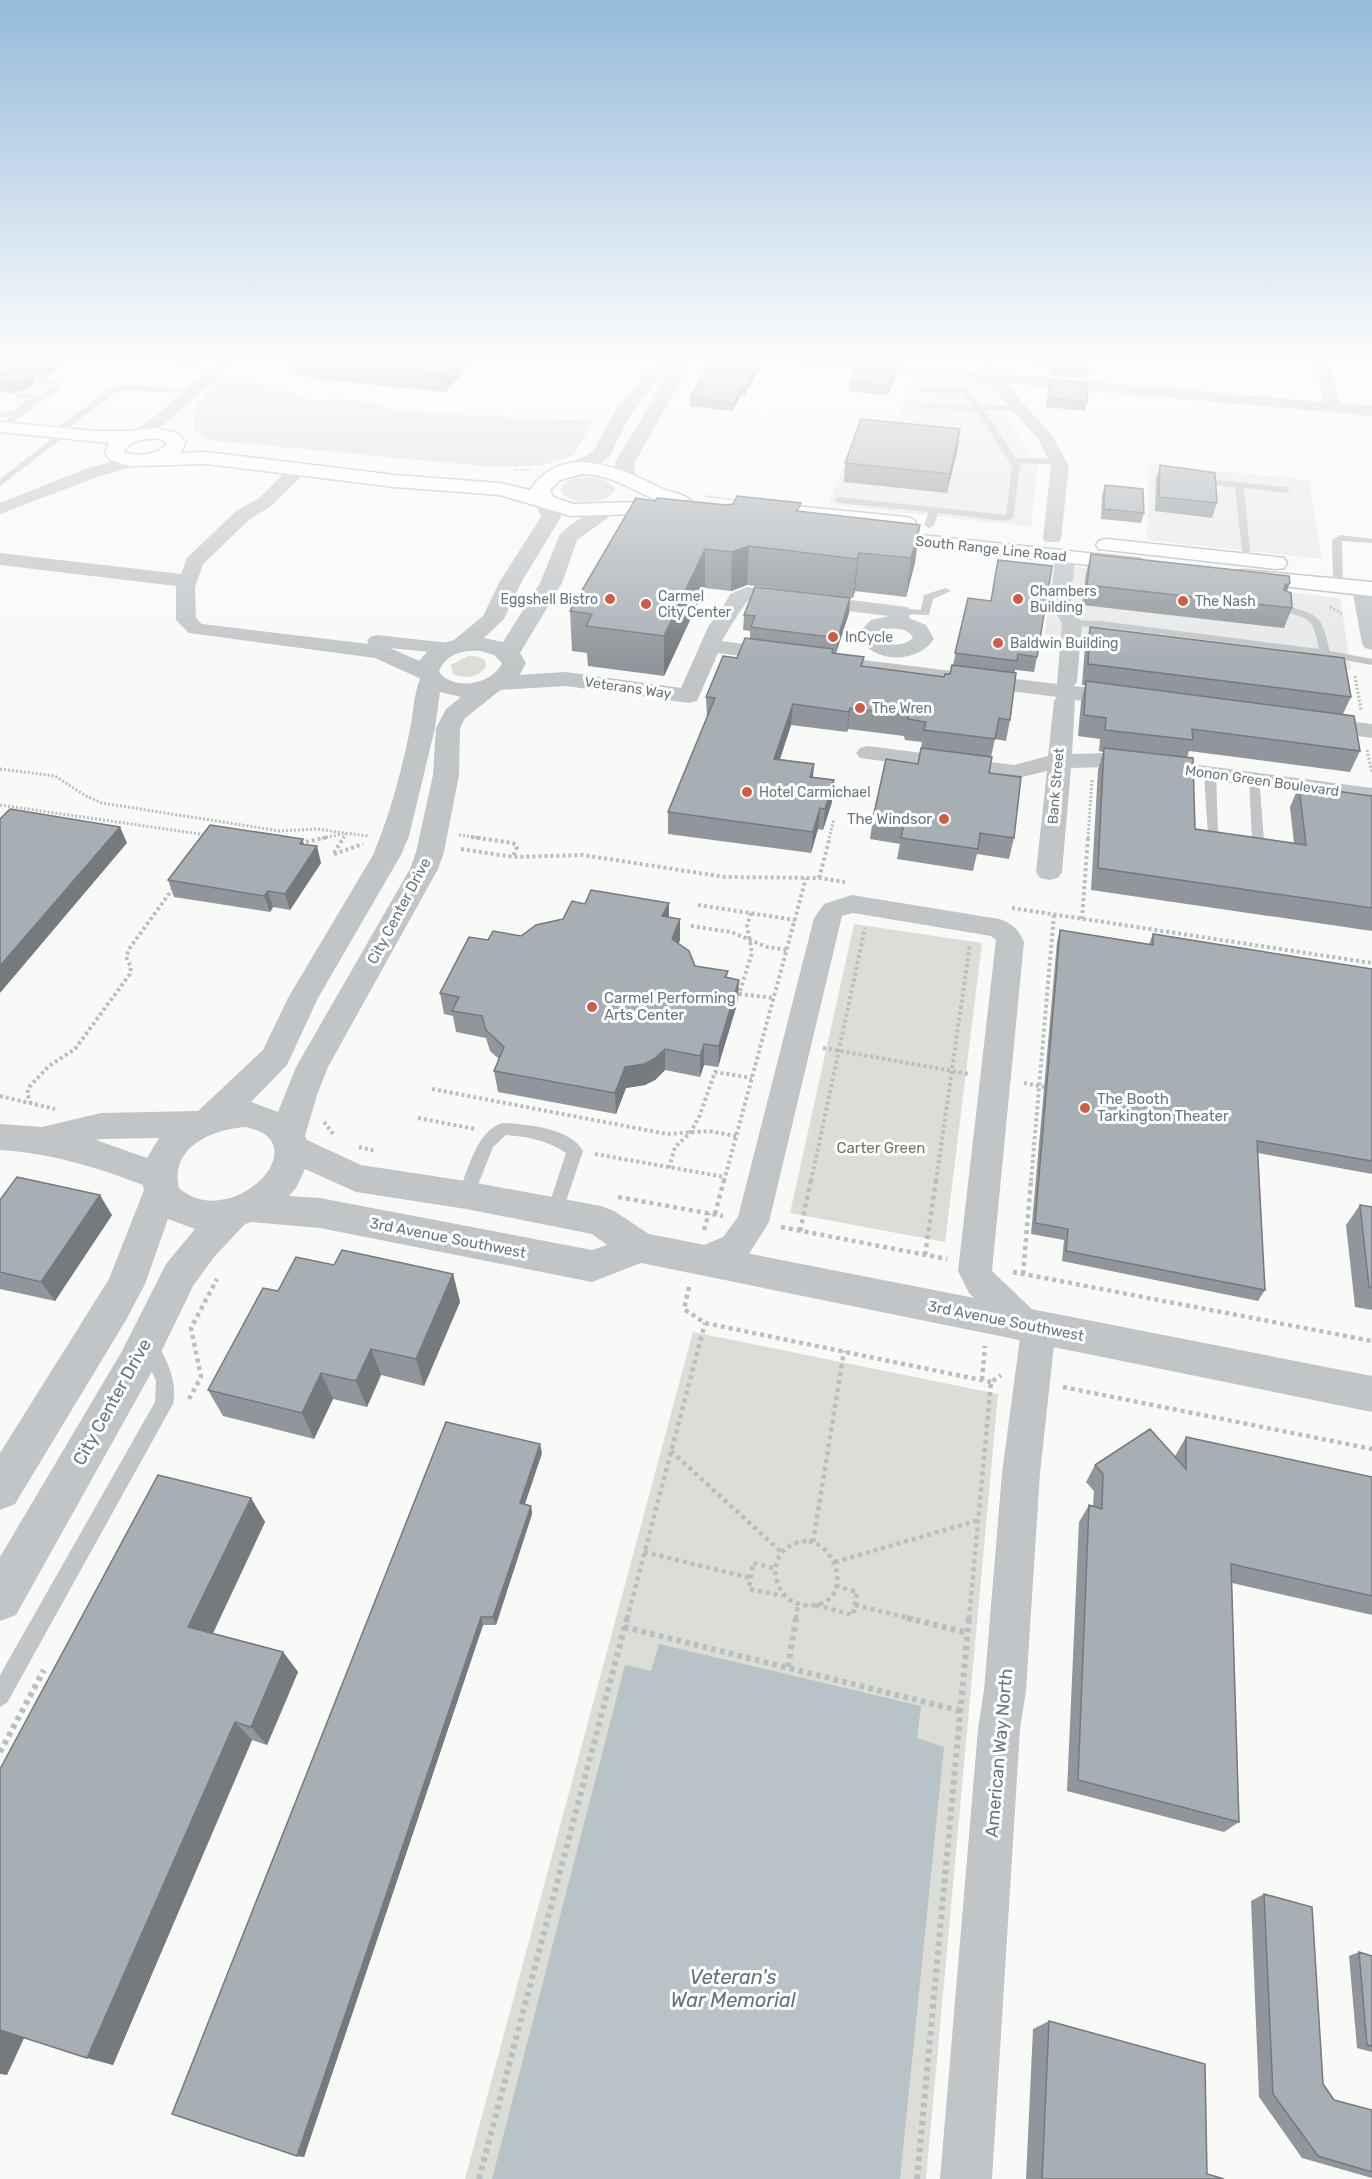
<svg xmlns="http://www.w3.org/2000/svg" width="1372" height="2179" font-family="Rubik,sans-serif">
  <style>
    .built { fill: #e7e8e8 }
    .green { fill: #daded7 }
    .water { fill: #b8c3c7 }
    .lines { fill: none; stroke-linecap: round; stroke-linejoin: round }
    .secondary-casing { stroke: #b4b9bd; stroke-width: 3 }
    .path-far4 { stroke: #bbbec0; stroke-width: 2; stroke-dasharray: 1.5 1.5; stroke-linecap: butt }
    .path-far3 { stroke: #bbbec0; stroke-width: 3; stroke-dasharray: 2 2; stroke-linecap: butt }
    .path-far2 { stroke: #bbbec0; stroke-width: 4; stroke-dasharray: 3 3; stroke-linecap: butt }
    .path-far1 { stroke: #bbbec0; stroke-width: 4.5; stroke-dasharray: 4 4; stroke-linecap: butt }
    .path { stroke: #bbbec0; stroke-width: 6; stroke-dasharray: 4.5 4.5; stroke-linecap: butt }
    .service { fill: #c1c5c8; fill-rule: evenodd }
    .minor { fill: #c1c5c8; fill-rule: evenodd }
    .tertiary { fill: #c1c5c8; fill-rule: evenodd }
    .secondary { fill: #fff; fill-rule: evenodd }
    .wall { fill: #90969b }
    .shaded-wall { fill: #757a7e }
    .building { fill: #a7aeb4; stroke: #757a7e; stroke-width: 1.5 }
    .poi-dot { fill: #d05c41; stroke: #fff; stroke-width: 2 }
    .labels { text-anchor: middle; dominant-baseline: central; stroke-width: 6; stroke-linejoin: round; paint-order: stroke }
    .far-street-label { font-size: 14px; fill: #67767f; stroke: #fff }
    .far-poi-label { font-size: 14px; fill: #67767f; stroke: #fff; text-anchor: start }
    .poi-label { font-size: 15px; fill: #67767f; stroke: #fff; text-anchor: start }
    .street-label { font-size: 15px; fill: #67767f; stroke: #fff }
    .park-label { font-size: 15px; fill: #6a7866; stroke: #fff }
    .near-street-label { font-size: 18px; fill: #67767f; stroke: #fff }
    .near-water-label { font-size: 20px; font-style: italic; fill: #627478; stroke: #fff }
  </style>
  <rect width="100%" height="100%" fill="#f9f9f8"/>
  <path class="built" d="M913 377 981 383 1038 463 1031 527 828 504 858 435 892 438Z
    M1149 464 1309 480 1322 559 1147 540Z
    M1052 564 1340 598 1351 670 1045 634Z"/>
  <path class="green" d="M236 377 316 401 335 399 385 405 380 408 425 413 593 421 574 455 543 465 493 467 208 440 194 431 196 406 218 379Z
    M587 477 603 479 615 487V491C603 505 573 506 561 492 561 479 577 478 587 477Z
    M468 656C476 656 486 656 486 666 479 678 466 679 453 674L451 665Z
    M854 924 982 943 945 1242 790 1213Z
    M693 1332 998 1394 926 2179H465Z"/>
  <path class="water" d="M659 1644 921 1706 917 1738 944 1747 900 2179H492L625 1665 651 1671Z"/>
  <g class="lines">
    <g class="secondary-casing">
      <path id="secondary" d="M0 422 96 431H131L154 428 177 433 186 442 180 453 207 452 395 475 500 483 530 490C563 440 622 469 663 489 672 493 687 494 692 502L689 506 681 508 684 512 681 516 674 518 638 514 571 516 500 495 395 487 207 464 130 466 110 460 105 452 109 443 0 432ZM160 439 167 443C158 456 137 457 123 452 130 440 147 438 160 439ZM583 474C618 475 642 498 674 506L638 502 573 504 553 497 550 490 560 480Z
        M754 502 906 517 913 519 916 523 913 527 906 529 747 512 744 508 747 504Z
        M875 530 1133 558 1141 559 1144 564 1141 569 1133 570 868 540 865 536 868 532Z
        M1106 539 1276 557 1284 558 1287 563 1284 568 1276 569 1099 549 1096 545 1099 541Z
        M1244 570 1372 582V596L1236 581 1233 576 1236 571Z"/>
    </g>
    <path class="path-far4" d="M514 470H531
      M704 496 735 500"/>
    <path class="path-far3" d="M1330 607 1344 615
      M1355 676 1361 710
      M1367 750 1372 773
      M0 769 55 776 86 796 102 803 280 831 316 829 368 836
      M0 805 207 835
      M459 835 481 838
      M322 838 343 834
      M343 838 346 834
      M829 838 834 820
      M1088 838 1092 779"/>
    <path class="path-far2" d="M471 837 513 843 517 847 513 857
      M300 843 329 837
      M461 849 513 857 583 855 725 877 819 878 845 882
      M334 853 344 837
      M334 854 363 844
      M819 878 830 837
      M698 905 795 920
      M1012 908 1372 963
      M751 913 747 926 752 953 739 994 774 998
      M1082 919 1088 837
      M691 926 731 932 767 947 787 950
      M823 1048 969 1074
      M1024 1083 1044 1087
      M432 1089 667 1134 709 1131 736 1136
      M0 1096 55 1109
      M31 1104 27 1093 30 1086 49 1066 75 1049 130 974 131 967 126 957 129 949 174 887
      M418 1118 475 1129
      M324 1122 334 1135
      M359 1147 375 1151
      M595 1154 725 1177
      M669 1168 675 1147 690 1133 699 1117 715 1072 752 1078
      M724 1181 806 878
      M811 1181 865 928
      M936 1181 970 944
      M1031 1181 1054 914"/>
    <path class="path-far1" d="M618 1197 723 1216
      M715 1214 724 1180
      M781 1227 947 1259
      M704 1230 709 1213
      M800 1231 811 1180
      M925 1255 936 1180
      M1013 1272 1372 1341
      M1023 1274 1031 1180
      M689 1287 684 1309 705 1323 991 1382
      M982 1380 985 1346
      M1063 1387 1372 1449
      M189 1399 201 1377 191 1328 217 1279
      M671 1451 780 1551
      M809 1541C840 1548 850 1599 816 1605 769 1612 758 1542 809 1541Z
      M813 1542 844 1351
      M644 1552 751 1578
      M835 1562 979 1520
      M773 1568 753 1563 749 1589 783 1596
      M816 1605 853 1615 857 1592 836 1586
      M855 1605 913 1619
      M627 1619 705 1323
      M796 1619 798 1604
      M969 1619 991 1382 1001 1375"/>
    <path class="path" d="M907 1618 968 1633
      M624 1627 961 1711
      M788 1667 796 1618
      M0 1752 44 1670
      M479 2179 627 1618
      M917 2179 969 1618"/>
    <path class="service" d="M0 374 57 380 61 382 59 389 3 429H0V425L12 416 0 417V413L16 409 28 398 17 397V393L36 394 35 399 53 384 0 378Z
      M116 385 190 390 194 392 190 394 121 389 58 435H52V431Z
      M923 387 968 390 980 406H1021V410H984L1015 458 1059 459 1063 462 1059 465 1018 463 1020 466 1013 518 1005 521 938 513 934 525 929 528 924 525 929 512 839 503 834 500 839 497 1006 515 1012 466 977 412 924 407 920 405 924 403 973 407 963 394 920 391 919 389Z
      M53 438 60 440 0 486V479Z
      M1197 478 1286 487 1290 490 1286 493 1244 488 1251 562 1243 560 1235 487 1194 483V479Z
      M1340 535 1372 539V543L1342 541 1343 586 1338 589 1333 586 1332 540Z
      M946 588 951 591 933 599 929 615 900 614 895 611 900 608 921 610 924 595Z
      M1283 605C1320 615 1321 614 1330 651L1372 659V665L1294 651 1101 627 1072 626 1067 623 1072 620 1101 621 1319 649C1312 616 1311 620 1279 610V606Z
      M1210 770 1216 774 1218 831 1234 839 1252 838 1249 780 1251 777H1259L1264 840 1262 843C1243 850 1225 847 1208 836L1204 774Z
      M502 1123C525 1124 571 1128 583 1151L561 1216 555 1218 549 1216 547 1211 566 1153C547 1140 529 1137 506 1135L493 1147 472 1200 466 1201 460 1200 458 1195C467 1173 476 1131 502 1123Z
      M149 1336 155 1339C166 1359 178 1380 173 1404L7 1703 0 1707V1675L155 1402 156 1381 140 1344 143 1339Z"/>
    <path class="minor" d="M219 360H236L158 430 146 439H134L132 435 134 431 158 414Z
      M787 360H842L981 372 978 368 986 363 991 365 997 373 1323 402 1314 360H1329L1339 403 1372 406V416L1005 383 1052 435 1069 466 1061 538 1059 542H1045L1043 538 1051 466 1039 440 987 382 795 365Z
      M136 455 142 456 145 460 142 464 97 477 0 514V503L85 469Z
      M299 464 305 465 308 469 305 473 270 507 250 519 203 564 195 587 196 618 202 624 369 644 367 641 370 637 377 635 458 644 462 648 458 652 451 654 390 648 435 668 438 673 435 678 427 679 419 678 375 658 189 633 176 620V586L0 565V553L181 574 187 558 236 511 258 499 293 465Z
      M1065 551 1072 553 1075 557 1071 605 1082 623 1077 682 1074 686 1122 692 1130 694 1133 699 1130 704 1122 706 1075 700 1072 754 1109 753 1372 788V802L1109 767 1071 768 1062 872 1058 878 1049 880 1040 878 1036 872 1047 771 1014 779 860 758 856 753 860 748 868 746 1014 765 1048 756 1054 701 1057 697 824 667 816 666 813 661 816 656 824 655 1057 684 1062 623 1051 605 1055 557 1058 553Z
      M1362 582 1369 584 1372 588V650L1365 648 1362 644 1352 588 1355 584Z
      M747 587 907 607 910 611 909 618 926 625 934 639C917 665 869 664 858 633L871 620 889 616 750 599C745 602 725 635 722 641L780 649 788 650 791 655 788 660 780 661 718 653 697 701 689 703 566 686 498 690 490 688 487 683 490 678 498 676 566 672 681 688 709 625 720 613 730 594ZM885 629C896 628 908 628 913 638 902 647 886 648 879 634Z
      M1315 717 1372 724V738L1307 729 1304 724 1307 719Z
      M852 895 999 919C1012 923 1018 929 1024 942L992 1271 1036 1313 1051 1316 1056 1327 1040 1473 1026 1690 1020 1729 992 2179H940L978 1729 984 1690 1002 1473 1020 1338 1012 1335 969 1293 958 1271 996 940 991 936 853 913 842 916 769 1222 747 1257 704 1274 692 1270 687 1260 692 1250 723 1237 738 1217 814 918 824 904Z"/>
    <path class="tertiary" d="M657 360H673L631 414 609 457 600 464 571 476H557L554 472 557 468 586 456 594 450 614 413Z
      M677 360 692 361 635 462 634 470 638 479 635 483H621L614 470 615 462Z
      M546 496 553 498 561 512V517L522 581 504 619 484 638 503 642 540 583 560 534 571 524 602 506H616L619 510 577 540 562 583 520 653 526 663 516 682 498 692 465 718 460 728 459 775 444 852 438 869 328 1067 317 1095 305 1136 307 1140 361 1165 466 1181 601 1206 614 1211 649 1234 1372 1376V1412L641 1263 592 1282 320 1228 252 1222 245 1224 214 1257 193 1286 150 1375 16 1615 0 1621V1557L122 1351 166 1264 195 1229 168 1219 145 1284 126 1320 15 1504 0 1510V1453L109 1279 144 1190 143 1185C93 1166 53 1154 0 1150V1124L42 1127 101 1113 198 1111 263 1050 288 998 373 855C389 817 402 770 410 729 414 711 413 697 420 679L416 672 419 661 427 652 437 645 454 640 483 616 500 581 541 517 536 502 539 498ZM480 651 494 655 502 663C493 684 455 692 439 672 445 654 463 650 480 651ZM440 692 461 697 446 709 436 728 433 775 416 852 410 869 296 1067 278 1112 251 1102 287 1065 318 998 401 855 409 836 435 728ZM246 1127C251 1129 259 1130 263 1133 304 1160 225 1229 179 1188 169 1147 213 1129 246 1127ZM159 1138 147 1158 96 1140 101 1139ZM305 1169 356 1192 466 1209 592 1234 607 1245 592 1250 320 1198 289 1196 296 1188Z"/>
    <use href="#secondary" class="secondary"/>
  </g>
  <path class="wall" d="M71 360 46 377 32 375 35 384 25 391H17L15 393 0 392V371L7 372 4 363Z
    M131 360H201L193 365Z
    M292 360H471V364L445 392 310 378 309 375 295 374Z
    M711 360H764L744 396 741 395 732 411 690 406V398Z
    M864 360H902L901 363Z
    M1030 360H1089V370L1087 379 1050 375 1051 369 1029 367Z
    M896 376 888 395 849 391 850 382Z
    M1050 380 1087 402 1085 411 1046 407Z
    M960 429 958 447 947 493 844 482 845 463Z
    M1160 465 1217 503 1212 518 1155 511 1156 479Z
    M1105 485 1144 513 1141 523 1101 519 1102 495Z
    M655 501 800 512 920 525 915 563 906 597 855 591 853 598 747 585 731 591 705 588 664 676 588 666 587 653 572 651 570 611Z
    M1091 554 1287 591 1292 608 1284 628 1082 605 1086 573Z
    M850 598 849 613 836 653 863 667 944 677 950 674 953 665 968 598 1037 657 1034 672 1015 670 1010 720 1006 741 995 739 991 757 989 773 1014 838 1009 859 977 854 973 871 897 859 900 844 870 839 873 818 918 764 922 742 905 740 904 736 848 729 847 732 791 725 780 759 814 764 813 777 832 802 823 830 818 829 811 853 668 834V812L707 718 706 697 737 658 750 639V631L743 630 744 615Z
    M1090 627 1351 697 1343 714 1360 751 1350 772 1189 751 1187 758 1195 829 1294 843 1290 807 1299 786 1372 796V931L1091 890 1098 770 1103 752 1099 751 1100 739 1078 736 1081 702 1085 685H1082L1085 647Z
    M303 839 304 844 321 863 290 910 273 907 270 912 174 897 168 880Z
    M669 903V917L680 919V940L678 944 695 966 728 971 727 977 738 1001 718 1067 704 1065 700 1077 665 1070 655 1080 645 1085 626 1088 616 1114 498 1092 494 1071 499 1059 490 1051 486 1038 456 1032 453 1016 444 1014 440 993 488 940 521 936 563 919 585 904Z
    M1060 930 1149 944 1153 934 1372 969V1174L1258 1153 1265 1290 1258 1301 1062 1261 1064 1240 1031 1234 1057 942Z
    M0 1200 112 1215 55 1301 0 1289Z
    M1360 1205 1372 1207V1310L1355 1307 1346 1225Z
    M334 1265 453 1274 460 1302 424 1386 381 1375 367 1407 333 1399 314 1439 223 1416 208 1390 278 1291Z
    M1186 1437 1372 1477V1615L1232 1583 1239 1822 1224 1832 1067 1791 1079 1522 1089 1505 1093 1506 1094 1491 1086 1482 1095 1465 1175 1456Z
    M542 1453 525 1504 531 1506 532 1514 496 1625H483L304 2157 172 2114Z
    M251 1498 265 1522 213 1633 283 1652 298 1672 267 1745 252 1740 113 2065 24 2037 7 2075Z
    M1264 1894 1323 2084 1334 2100 1372 2110V2178L1302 2158 1259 2097 1251 1901Z
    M1359 1952 1372 1956V2052L1357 2048 1349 1956Z
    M1049 2021 1207 2174 1224 2179H1026L1033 2029Z"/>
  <path class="shaded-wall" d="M54 360H71L46 377 43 367Z
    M192 360H201L193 365Z
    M457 360H471V364L445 392 442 374Z
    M760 360H764L744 396V388Z
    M897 367 896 376 888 395 889 386Z
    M32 375 35 384 25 391 22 382Z
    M14 382 17 391 15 393 11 384Z
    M742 387 741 395 732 411 733 403Z
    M960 429 958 447 947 493 950 474Z
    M920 525 915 563 906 597 911 558Z
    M749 546 747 585 731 591 732 552Z
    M705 549V588L664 676V636Z
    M859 553 855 591 853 598 857 559Z
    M1290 583 1282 603 1285 585Z
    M850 598 849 613 836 653 838 638Z
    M793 704 791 725 773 780 774 759Z
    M850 708 848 729 847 732 849 712Z
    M814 764 812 785 810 777Z
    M834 780 832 802 823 830 825 809Z
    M820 808 818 829 811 853 813 832Z
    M120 827 127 843 0 993V966Z
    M317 846 321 863 290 910 285 894Z
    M268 891 273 907 270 912 264 896Z
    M669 903V924L662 916Z
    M680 919V940L672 961V939Z
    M739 980 738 1001 718 1067 719 1046Z
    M704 1044V1065L700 1077V1056Z
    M665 1049V1070L655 1080 645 1085 626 1088 616 1114 615 1093 625 1067Z
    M100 1195 112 1215 55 1301 41 1282Z
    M453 1274 460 1302 424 1386 416 1359Z
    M371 1349 381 1375 367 1407 356 1381Z
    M321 1373 333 1399 314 1439 302 1413Z
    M540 1444 542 1453 522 1512 520 1503Z
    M251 1498 265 1522 206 1648 188 1627Z
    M531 1506 532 1514 496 1625 493 1617Z
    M481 1617 483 1625 304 2157 297 2156Z
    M283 1652 298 1672 267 1745 251 1727Z
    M235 1722 252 1740 113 2065 87 2058Z
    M0 2029 25 2036 7 2075 0 2074Z"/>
  <path class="building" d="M9 360H54L43 367 4 363Z
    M306 360H457L442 374Z
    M711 360H760L744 388 742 387 733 403 690 398Z
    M1051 360H1089V370L1052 366V360Z
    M859 364 897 367 889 386 850 382Z
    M0 371 32 375 22 382H14L11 384 0 383Z
    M1050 380 1088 383 1087 402 1048 398Z
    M861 419 960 429 950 474 845 463Z
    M1160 465 1215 473 1217 503 1159 497Z
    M1105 485 1143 489 1144 513 1104 509Z
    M737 496 801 503 797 511 920 525 911 558 859 553 857 559 749 546 732 552 705 549 664 636 586 626 592 614 570 611 636 498 655 501 657 498 726 505 733 504Z
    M1091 554 1289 576 1290 583 1285 585 1284 590 1291 593 1292 608 1087 585Z
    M998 560 1052 566 1037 657 1018 654 1017 661 955 653 968 598 991 601Z
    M755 587 850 598 838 638 751 627 755 616 744 615Z
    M1090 627 1344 658 1351 697 1088 664Z
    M745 638 833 649 832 653 864 657 861 666 944 677 945 674H950L952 665 1016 673 1010 720 999 718 995 739 924 730 926 722 908 719V715L850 708 849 712 793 704 774 759 814 764 810 777 834 780 825 809 820 808 813 832 668 812 715 698 706 697 723 656 737 658Z
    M1086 681 1354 716 1360 751 1192 729 1193 740 1105 730 1106 718 1084 715Z
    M921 748 992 757 989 773 1021 777 1014 838 980 833 978 849 901 838 904 823 873 818 886 759 918 764Z
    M1104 748 1193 758 1195 829 1306 845 1299 786 1372 796V908L1098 868Z
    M10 809 120 827 0 966V819Z
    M210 825 303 839 300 844 317 846 285 894 268 891 264 896 168 880Z
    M591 890 669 903 662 916 680 919 672 939 689 951 695 966 728 971 725 977 739 980 719 1046 704 1044 700 1056 665 1049 654 1059 644 1064 625 1067 615 1093 494 1071 504 1047 486 1030 482 1016 452 1011 459 997 440 993 469 937 488 940 493 931 521 936 536 925 563 919 572 901 585 904Z
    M1060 930 1153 945V934L1372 969V1161L1257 1141 1265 1290 1066 1251 1068 1229 1035 1223Z
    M17 1177 100 1195 41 1282 0 1272V1200Z
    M1360 1205 1372 1207V1288L1369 1287Z
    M342 1250 453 1274 416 1359 371 1349 356 1381 321 1373 302 1413 208 1390 263 1288 278 1291 296 1257 334 1265Z
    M446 1422 540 1444 520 1503 531 1506 493 1617H481L297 2156 172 2114Z
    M1150 1429 1186 1469V1437L1372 1477V1596L1231 1564 1239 1822 1078 1780 1089 1505 1102 1509 1103 1474 1095 1465Z
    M158 1475 251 1498 188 1627 283 1652 251 1727 235 1722 87 2058 0 2030V1769Z
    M1264 1894 1312 1907 1323 2084 1334 2100 1372 2110V2172L1318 2156 1273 2094Z
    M1359 1952 1372 1956V2046L1367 2045Z
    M1049 2021 1205 2064 1207 2174 1224 2179H1042Z"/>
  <linearGradient id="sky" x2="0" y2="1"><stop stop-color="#95badb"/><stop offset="0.54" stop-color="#fcfcfc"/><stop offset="1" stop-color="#fcfcfc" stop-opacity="0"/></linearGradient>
  <rect width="1372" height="665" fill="url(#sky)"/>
  <g class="poi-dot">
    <circle cx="610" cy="599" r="6"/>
    <circle cx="1018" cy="599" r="6"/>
    <circle cx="1183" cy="601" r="6"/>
    <circle cx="646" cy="604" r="6"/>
    <circle cx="833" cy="637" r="6"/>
    <circle cx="998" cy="643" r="6"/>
    <circle cx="860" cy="708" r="6"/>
    <circle cx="747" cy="792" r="6"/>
    <circle cx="944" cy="819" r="6"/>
    <circle cx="592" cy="1007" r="6"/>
    <circle cx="1085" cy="1108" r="6"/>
  </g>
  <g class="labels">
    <g class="far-street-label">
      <text transform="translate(991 549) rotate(6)">South Range Line Road</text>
      <text transform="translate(628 688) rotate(8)">Veterans Way</text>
      <text transform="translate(1262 781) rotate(8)">Monon Green Boulevard</text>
      <text transform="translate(1056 786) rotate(-85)">Bank Street</text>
    </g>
    <g class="far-poi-label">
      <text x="1030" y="591">Chambers<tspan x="1030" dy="16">Building</tspan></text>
      <text x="658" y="596">Carmel<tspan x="658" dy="16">City Center</tspan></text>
      <text x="598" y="599" text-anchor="end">Eggshell Bistro</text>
      <text x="1195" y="601">The Nash</text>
      <text x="845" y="637">InCycle</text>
      <text x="1010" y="643">Baldwin Building</text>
      <text x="872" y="708">The Wren</text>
      <text x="759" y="792">Hotel Carmichael</text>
    </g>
    <g class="poi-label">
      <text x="932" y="819" text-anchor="end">The Windsor</text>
      <text x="604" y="998">Carmel Performing<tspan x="604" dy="17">Arts Center</tspan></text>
      <text x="1097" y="1099">The Booth<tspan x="1097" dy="17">Tarkington Theater</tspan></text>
    </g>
    <g class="street-label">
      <text transform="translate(399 911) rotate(-62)">City Center Drive</text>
      <text transform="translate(448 1238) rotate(11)">3rd Avenue Southwest</text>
      <text transform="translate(1006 1321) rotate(11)">3rd Avenue Southwest</text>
    </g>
    <g class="park-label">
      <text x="881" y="1148">Carter Green</text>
    </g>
    <g class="near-street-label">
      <text transform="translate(112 1402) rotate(-61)">City Center Drive</text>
      <text transform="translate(999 1753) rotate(-85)">American Way North</text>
    </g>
    <g class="near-water-label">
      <text x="733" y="1977">Veteran's<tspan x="733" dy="23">War Memorial</tspan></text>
    </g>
  </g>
</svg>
